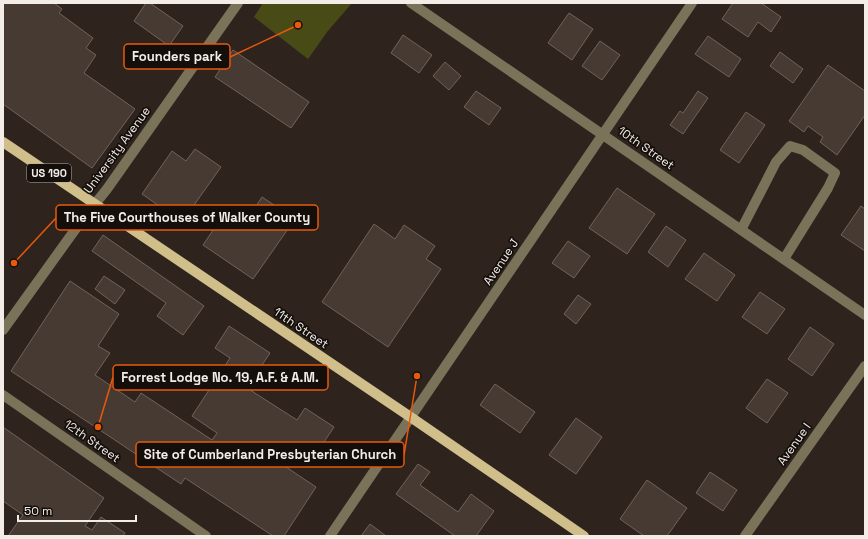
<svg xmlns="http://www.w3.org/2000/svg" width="868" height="539" font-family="'Space Grotesk',sans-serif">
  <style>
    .green { fill: #494b16 }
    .building { fill: #463a32; stroke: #71635b }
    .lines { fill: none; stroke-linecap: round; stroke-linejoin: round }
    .minor { stroke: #7b725a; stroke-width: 10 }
    .major { stroke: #d0be8b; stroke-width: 10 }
    .labels { text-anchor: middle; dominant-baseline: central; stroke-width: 3.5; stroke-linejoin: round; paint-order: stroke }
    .shield { fill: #140f0b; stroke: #b1aaa5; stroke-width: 1 }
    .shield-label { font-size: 11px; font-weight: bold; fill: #f4ece7 }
    .street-label { font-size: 12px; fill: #f4ece7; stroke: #140f0b }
    .leader { fill: none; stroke: #e8590c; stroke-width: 1.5 }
    .callout-dot { fill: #e8590c; stroke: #140f0b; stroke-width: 1.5 }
    .callout { fill: #140f0b; stroke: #e8590c; stroke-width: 1.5 }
    .callout-label { font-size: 13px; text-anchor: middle; font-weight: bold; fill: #f4ece7 }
  </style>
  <rect width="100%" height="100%" fill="#2f241d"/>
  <path class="green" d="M263 3H352L327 32 308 59 254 17Z"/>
  <path class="building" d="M3 3H54L62 9 59 13 93 38 86 48 96 55 84 73 135 109 92 168 3 104Z
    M146 3H150L183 26 169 46 134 21Z
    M733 3H761L781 17 771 32 758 22 748 37 722 19Z
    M569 13 593 29 572 60 548 43Z
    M403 35 432 55 419 73 391 53Z
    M708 36 741 59 729 77 695 54Z
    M600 41 620 55 602 80 582 66Z
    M233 50 309 102 291 128 215 77Z
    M780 52 803 69 793 83 770 66Z
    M445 62 461 76 449 90 433 76Z
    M828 65 865 91V115L837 155 820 142 823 137 808 126 804 132 789 121Z
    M476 91 501 108 489 125 464 107Z
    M698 91 708 98 683 134 670 125 680 111 683 113Z
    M746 112 765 125 739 163 720 150Z
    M195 149 221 167 182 222 142 194 172 151 186 161Z
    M617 188 655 214 627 254 589 228Z
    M262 197 295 219 253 279 203 245 224 214 242 227Z
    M861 206 865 209V251L841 235Z
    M374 224 395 239 404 225 435 246 426 259 441 269 388 347 322 302Z
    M666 226 686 240 668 267 648 252Z
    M103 235 204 306 183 335 157 316 166 303 92 251Z
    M568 241 590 256 574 278 552 263Z
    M704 253 735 275 717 301 685 279Z
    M104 276 125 290 115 304 95 289Z
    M70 281 119 314 98 346 110 353 95 375 135 402 141 393 212 440 217 433 192 416 230 358 215 348 229 326 270 353 247 388 297 420 305 408 334 427 310 463 284 446 282 451 292 458 286 467 316 487 284 536H273L185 478 181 484 11 371Z
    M760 292 785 309 767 334 742 317Z
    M578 295 591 304 576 324 564 314Z
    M810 327 834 344 812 376 788 359Z
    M767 379 788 393 767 423 746 408Z
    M495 384 535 412 520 433 480 405Z
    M576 418 602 437 576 474 549 455Z
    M3 427 104 498 85 526 92 530 101 517 125 533 123 536H8L23 515 3 501Z
    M418 464 430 472 420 485 458 512 471 494 494 511 476 536H455L396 494Z
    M710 472 737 490 723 511 696 493Z
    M647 480 687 508 667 536H644L620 519Z
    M370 524 386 536H361Z"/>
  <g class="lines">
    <path class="minor" d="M411 3 865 315
      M741 230 776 162 790 146 803 150 835 173 828 188 784 259
      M3 330 82 220 107 189 238 3
      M3 395 206 536
      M330 536 692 3
      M745 536 865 366"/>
    <path class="major" d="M3 142 412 418 584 536"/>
  </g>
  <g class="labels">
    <rect class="shield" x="27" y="164" width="44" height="18" rx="3"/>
    <g class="shield-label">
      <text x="49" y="173">US 190</text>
    </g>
    <g class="street-label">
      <text transform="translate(646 148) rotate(35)">10th Street</text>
      <text transform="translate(117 150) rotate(-54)">University Avenue</text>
      <text transform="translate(501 262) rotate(-56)">Avenue J</text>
      <text transform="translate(301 328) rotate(34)">11th Street</text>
      <text transform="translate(92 441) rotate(35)">12th Street</text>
      <text transform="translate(794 444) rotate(-55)">Avenue I</text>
    </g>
  </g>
  <path class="leader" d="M298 25L230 57M14 263L56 218M98 427L113 377M417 376L404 455"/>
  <g class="callout-dot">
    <circle cx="298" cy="25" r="4"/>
    <circle cx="14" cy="263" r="4"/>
    <circle cx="98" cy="427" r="4"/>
    <circle cx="417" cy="376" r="4"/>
  </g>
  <g class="callout">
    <rect x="124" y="44" width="106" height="25" rx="4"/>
    <rect x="56" y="205" width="262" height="25" rx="4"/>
    <rect x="113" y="365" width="215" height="25" rx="4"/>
    <rect x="136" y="442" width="268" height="25" rx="4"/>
  </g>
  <g class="callout-label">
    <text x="177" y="61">Founders park</text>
    <text x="187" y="222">The Five Courthouses of Walker County</text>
    <text x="220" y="382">Forrest Lodge No. 19, A.F. &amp; A.M.</text>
    <text x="270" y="459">Site of Cumberland Presbyterian Church</text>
  </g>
  <rect width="868" height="539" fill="none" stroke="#f4ece7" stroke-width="8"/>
  <path d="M18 515v6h118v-6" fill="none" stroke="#f4ece7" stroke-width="2"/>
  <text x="24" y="515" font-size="12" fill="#f4ece7" stroke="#140f0b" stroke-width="3" paint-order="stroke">50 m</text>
</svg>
